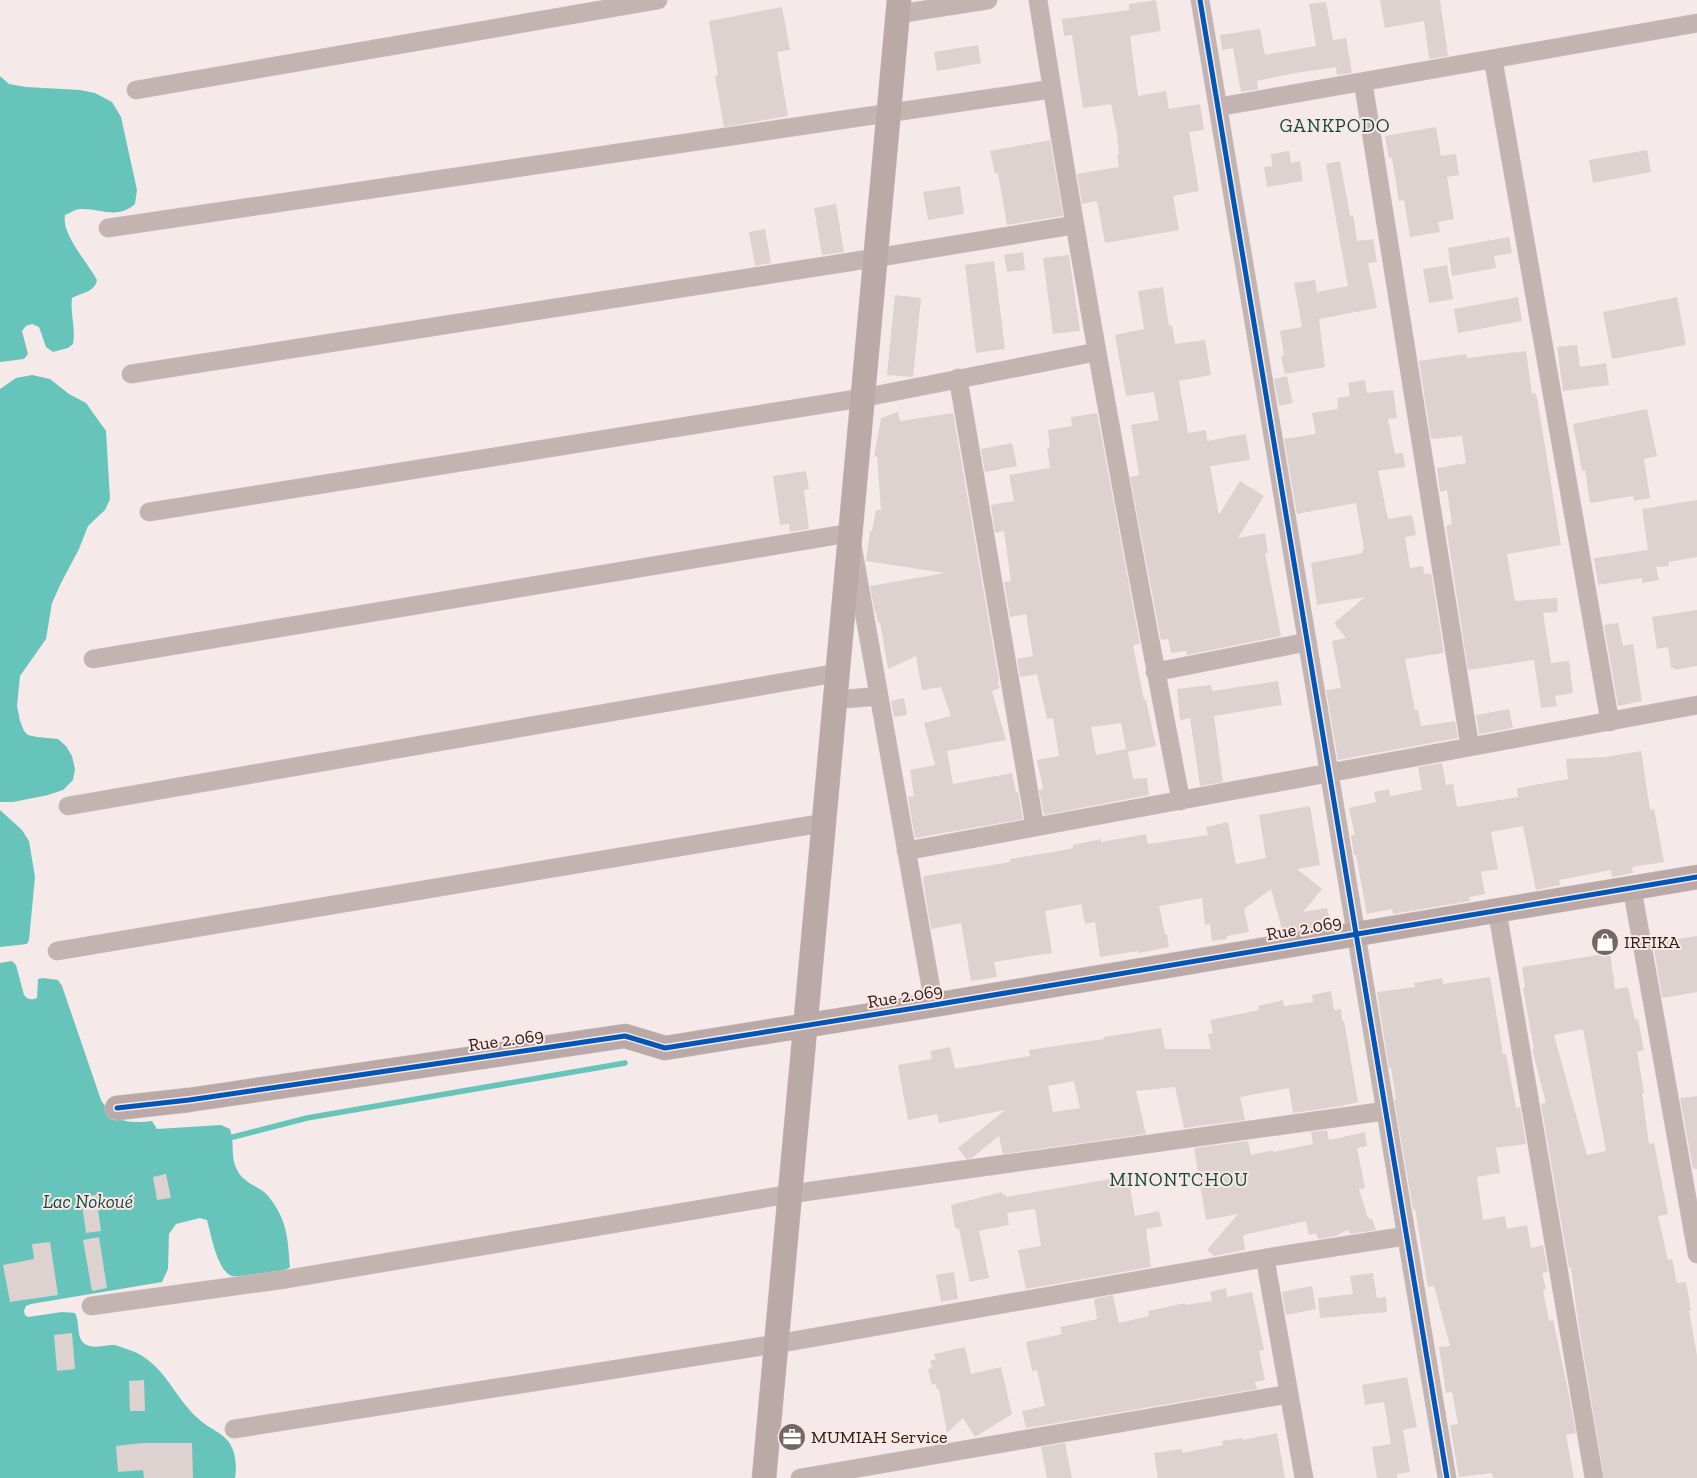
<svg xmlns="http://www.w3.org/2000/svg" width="1697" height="1478" font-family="'Zilla Slab',serif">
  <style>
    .water { fill: #67c4ba }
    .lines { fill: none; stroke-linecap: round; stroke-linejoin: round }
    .stream { stroke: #67c4ba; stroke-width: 5.5 }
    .building { fill: #ddd2d0; fill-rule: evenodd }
    .street-casing { stroke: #d0c6c5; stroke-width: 19 }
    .secondary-casing { stroke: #d0c6c5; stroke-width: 25 }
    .street { stroke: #c3b4b2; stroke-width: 18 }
    .secondary { stroke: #baa9a7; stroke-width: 24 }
    .cycleway-casing { stroke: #fbe7e3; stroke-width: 8 }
    .cycleway { stroke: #0057b8; stroke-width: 5 }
    .labels { text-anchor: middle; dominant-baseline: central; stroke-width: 4; stroke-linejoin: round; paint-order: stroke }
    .street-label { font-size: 18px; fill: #2c201e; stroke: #fbe7e3 }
    .poi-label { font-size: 18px; fill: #2c201e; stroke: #fbe7e3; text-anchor: start }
    .neighbourhood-label { font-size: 19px; letter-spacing: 1px; fill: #0b4943; stroke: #fbe7e3 }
    .water-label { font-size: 19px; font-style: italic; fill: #144b45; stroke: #fbe7e3 }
  </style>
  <rect width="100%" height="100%" fill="#f5eae9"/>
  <path class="water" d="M0 76 9 84 26 87 80 90 95 93 112 102 121 117 137 190 135 204C117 220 100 208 80 209 76 209 70 213 65 215 61 234 88 263 97 280 95 292 81 293 72 298 70 314 76 329 73 344L68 348 53 352 46 347 39 327 32 324 26 326 22 331 28 354 24 359 0 362Z
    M32 375 50 379 69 394 86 403 106 431 110 499 105 510 88 526 79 549 61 583 52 603 46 639 20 676 17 706 20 721 24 731 28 735 37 737 58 739 66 746 72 756 75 769 73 780 63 790 48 795 13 802H0V389L16 378Z
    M0 810 22 830 29 841 35 877 29 940 27 944 0 947Z
    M12 961 16 965 24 995C28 1000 31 1000 37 998L38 979 43 978 58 980 62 986 101 1100C114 1122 128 1124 152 1121L157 1129 221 1125 230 1129C235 1143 230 1156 237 1170 243 1182 255 1185 264 1192 268 1195 271 1200 274 1204 288 1225 288 1243 290 1267 281 1274 267 1275 256 1275 249 1275 239 1277 232 1276 217 1271 211 1234 207 1220L200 1218 176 1224 169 1234 168 1269 162 1282 31 1304 26 1306 24 1311 25 1315 28 1317 62 1312 75 1313C80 1322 76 1338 85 1344 94 1350 105 1344 115 1345 122 1347 130 1350 137 1353 167 1368 176 1401 201 1421 209 1428 222 1433 228 1441 236 1451 237 1467 235 1478H0V963Z"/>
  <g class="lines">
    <path class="stream" d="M233 1137 307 1118 625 1063"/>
  </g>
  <path class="building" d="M1156 0 1161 31 1130 36 1138 96 1166 91 1169 109 1200 104 1204 130 1189 132 1199 191 1173 196 1179 230 1105 243 1097 201 1082 204 1077 174 1119 167 1117 155 1119 154 1117 134 1111 104 1083 108 1072 35 1064 36 1062 19 1129 10V4Z
    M1380 0H1440L1448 56 1429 59 1424 21 1385 28Z
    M1326 2 1333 40 1346 38 1352 73 1337 75 1336 67 1295 73 1257 81 1258 89 1241 92 1233 48 1222 50 1220 35 1260 29 1265 55 1316 46 1309 4Z
    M782 7 790 50 777 52 788 116 724 127 715 76 718 75 709 21Z
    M978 45 981 63 937 71 934 52Z
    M1436 127 1441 156 1456 154 1459 175 1447 177 1454 219 1438 222 1440 232 1410 237 1404 200 1399 201 1392 158H1389L1385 136Z
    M1050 140 1063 216 1007 225 998 173 995 174 990 151Z
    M1647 150 1651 172 1593 183 1589 160Z
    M1289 151 1291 163 1300 161 1303 181 1267 187 1264 167 1272 166 1271 154Z
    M1340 161 1350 216 1353 215 1357 241 1373 239 1377 262 1368 263 1377 308 1319 319 1325 367 1285 374 1281 356 1284 355 1280 331 1302 327 1294 283 1315 280 1317 292 1348 286 1326 164Z
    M960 186 964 214 928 220 923 192Z
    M836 204 844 252 822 255 814 208Z
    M765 229 771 263 755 266 749 232Z
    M1509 237 1512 253 1494 256 1496 268 1452 276 1448 248Z
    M1023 252 1025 270 1007 272 1004 255Z
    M1069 255 1080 331 1053 334 1043 258Z
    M994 261 1005 349 976 353 965 265Z
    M1447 265 1453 299 1429 303 1423 269Z
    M1163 287 1169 326 1172 325 1175 344 1205 340 1211 375 1179 381 1188 433 1206 430 1207 441 1246 434 1250 460 1210 466 1219 515 1240 481 1264 496 1238 538 1265 533 1268 553H1265L1281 636 1187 655 1186 651 1171 653 1168 639 1161 640 1130 477 1139 475 1131 425 1159 420 1154 392 1126 396 1115 335 1144 329 1138 291Z
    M895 295 921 298 913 377 887 375Z
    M1518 297 1522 321 1458 333 1454 309Z
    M1677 297 1686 345 1612 359 1603 312Z
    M1577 345 1580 367 1606 363 1609 385 1563 391 1557 347Z
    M1526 351 1532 394 1536 393 1539 410 1561 545 1507 554 1515 601 1557 598 1558 612 1543 613 1551 663 1569 661 1573 693 1555 696 1557 706 1541 708 1534 660 1468 670 1446 526 1452 524 1447 490 1440 492 1437 468 1466 463 1462 436 1431 439 1419 361 1466 354 1467 358Z
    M1287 376 1293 403 1279 406 1274 379Z
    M1365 380 1367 393 1393 390 1397 418 1388 419 1395 454 1403 453 1405 467 1378 471 1388 519 1412 515 1416 535 1405 537 1410 568 1423 566 1424 574 1431 573 1444 653 1405 659 1415 710H1418L1421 726 1455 721 1458 738 1338 760 1326 690 1341 688 1332 641 1346 638 1334 623 1365 597 1317 605 1311 563 1363 553 1362 550 1364 549 1356 503 1297 514 1284 439 1316 434 1312 413 1338 409 1337 398 1350 396 1348 383Z
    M1647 409 1657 456 1644 459 1650 498 1634 501 1633 496 1590 503 1585 470 1582 471 1573 424Z
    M898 412 900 421 953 413 999 681H997L1000 688 992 691 1006 740 947 751 953 784 1012 773 1016 792H1018L1023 819 915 838 908 797 914 796 910 770 935 765 924 723 951 716 941 687 922 690 916 656 888 669 880 622 878 623 876 612 875 613 870 586 945 573 866 561 870 531H872L876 510H881L877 456 874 457 881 418Z
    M1097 413 1140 644 1133 645 1144 700H1146L1156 746 1128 752 1133 779 1147 778 1149 795 1044 815 1039 790 1043 789 1037 760 1059 756 1053 718 1047 719 1037 674 1020 677 1017 659 1033 656 1026 614 1010 617 1004 582 1011 581 1004 531 995 533 991 505 1014 501 1009 475 1050 468 1047 448 1050 447 1048 430 1072 426 1071 417ZM1121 723 1126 749 1096 755 1091 727Z
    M1012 443 1017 466 985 472 981 449Z
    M806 471 809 489 804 490 809 529 790 532 789 524 780 525 773 476Z
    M1697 500V557L1668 562 1669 566 1656 567 1659 580 1642 583V578L1598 585 1594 558 1648 550 1642 509Z
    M1697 610V666L1675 670 1674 668H1671L1668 647 1657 649 1652 617Z
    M1618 623 1623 646 1633 644 1642 701 1618 706 1604 625Z
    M1278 681 1282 705 1214 716 1223 782 1200 786 1190 718 1180 720 1177 689 1211 685 1212 691Z
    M904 698 907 715 894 717 891 701Z
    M1509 709 1513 728 1479 734 1476 715Z
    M1641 751 1650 810 1654 809 1664 862 1632 867 1633 873 1612 877 1611 870 1559 880 1560 885 1536 890 1523 826 1491 832 1498 869 1481 872 1485 894 1469 897 1470 901 1393 914 1392 909 1367 914 1356 855H1354L1351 835H1355L1349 808 1376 802 1374 792 1389 789 1390 796 1422 790 1418 767 1442 763 1446 785 1453 784 1457 807 1518 797 1517 788 1568 779 1566 759 1606 757Z
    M1310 806 1320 865 1297 869 1322 889 1303 912 1327 908 1331 925 1283 933 1271 889 1244 909 1249 932 1227 936V939L1212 941 1210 924 1205 925 1202 898 1159 906 1165 934H1167L1169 947 1139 953 1138 951 1100 957 1095 922 1085 924 1081 904 1045 911 1052 953 994 962 997 977 971 981 961 923 931 929 923 880 924 876 1010 862V859L1059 851 1073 848V845L1101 839V842L1146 834 1148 844 1208 835 1206 827 1228 822 1236 864 1266 858 1259 815Z
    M1697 936V992L1662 998 1653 943Z
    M1610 953 1615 989 1628 987 1635 1020 1638 1019 1644 1050 1637 1052 1644 1093H1642L1649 1144 1654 1143 1668 1214 1658 1216 1668 1260 1672 1259 1677 1283 1686 1282 1691 1310H1689L1697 1356V1478H1604L1577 1314 1571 1268H1569L1541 1104 1546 1103 1532 1049H1534L1523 988 1525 987 1522 967ZM1583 1029 1606 1151 1587 1155 1554 1035Z
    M1490 977 1502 1047 1503 1054H1506L1516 1108 1520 1107 1526 1144 1496 1148 1500 1173 1477 1177 1483 1220 1505 1216 1507 1229 1527 1225 1531 1248 1543 1245 1548 1272 1542 1273 1546 1289 1543 1290 1549 1321 1553 1320 1568 1390 1576 1433 1566 1435 1574 1478H1493L1492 1473 1459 1477 1450 1425 1458 1424 1452 1392 1446 1393 1439 1347 1450 1346 1434 1286 1428 1287 1415 1209H1413L1394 1099H1396L1391 1068H1389L1377 992 1415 987 1414 983 1442 978 1443 984Z
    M1331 991 1334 1010 1341 1009 1342 1021H1344L1358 1102 1341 1106 1293 1113 1289 1088 1240 1097 1245 1120 1184 1128 1175 1087 1136 1091 1146 1134 1003 1154 999 1136 972 1158 966 1159 958 1148 1005 1110 939 1123 937 1114 908 1120 898 1065 932 1059 930 1051 950 1047 955 1069 1030 1056 1029 1050 1104 1039V1037L1161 1028 1165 1049H1211L1208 1034 1213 1033 1210 1020 1259 1010 1258 1006 1283 1000 1284 1006 1313 1002 1312 995ZM1074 1081 1080 1108 1053 1112 1048 1086Z
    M1697 1096V1169H1693L1680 1098Z
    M1327 1130 1329 1140 1365 1132 1367 1146 1357 1148 1365 1188 1359 1189 1368 1218 1372 1219 1376 1230 1351 1234 1347 1230 1336 1236 1318 1239 1316 1233 1309 1235 1306 1221 1243 1235 1245 1250 1214 1256 1207 1250 1238 1214 1206 1220 1194 1148 1248 1141 1251 1155 1273 1150V1152L1313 1144 1311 1132Z
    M166 1174 171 1198 157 1200 153 1177Z
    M1128 1176 1135 1216 1159 1211 1162 1226 1146 1229 1151 1267 1026 1289 1018 1250 1041 1246 1035 1209 1007 1213 1009 1225 979 1231 989 1278 970 1282 959 1229 955 1228 951 1205 1002 1192 1003 1195 1006 1194V1197Z
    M96 1195 101 1231 86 1233 81 1197Z
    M99 1237 107 1288 92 1291 83 1240Z
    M50 1242 58 1295 10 1302 3 1265 34 1259 32 1244Z
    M954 1272 958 1299 941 1302 936 1275Z
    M1373 1273 1377 1298 1386 1297 1387 1312 1320 1318 1318 1298 1353 1294 1350 1276Z
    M1312 1286 1316 1309 1286 1315 1282 1292Z
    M1226 1288 1227 1297 1252 1292 1264 1350 1259 1351 1265 1380 1255 1382 1257 1389 1026 1428 1022 1411 1045 1406 1037 1370 1032 1371 1026 1342 1062 1334 1060 1327 1097 1319 1094 1299 1113 1295 1119 1323 1149 1316 1148 1311 1185 1303 1186 1305 1212 1301 1210 1292Z
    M72 1333 75 1369 57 1371 54 1335Z
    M965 1347 971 1374 1001 1367 1012 1414 975 1437 963 1418 947 1433 939 1389 937 1390 936 1384 932 1385 928 1369 932 1368 930 1361 936 1359 934 1354Z
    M1407 1377 1417 1427 1403 1430 1410 1472 1397 1474V1478H1377L1372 1447 1391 1444 1384 1402 1365 1405 1362 1385Z
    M144 1380 145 1411H130L129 1381Z
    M1277 1433 1285 1478H1158L1154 1453 1182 1449V1453L1223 1445 1222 1441 1242 1438 1243 1440Z
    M143 1443H192L193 1478H144L143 1470 118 1472 116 1446Z
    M1065 1443 1072 1478H1047L1041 1447Z"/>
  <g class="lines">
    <g class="street-casing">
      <path id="street" d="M1038 0C1080 268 1129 534 1181 801
        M1200 0 1447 1478
        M898 14 988 0
        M1493 59 1610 722
        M1363 82 1470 747
        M136 90 658 0
        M1218 107 1697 23
        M108 228 1052 89
        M131 374 875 258 1074 225
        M958 378 1035 827
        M149 512 862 398 1096 352
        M93 659 850 533 934 1005
        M1155 672 1307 642
        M835 700 879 696
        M68 806 837 673
        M906 851 1697 705
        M1632 888 1697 1254
        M1497 910 1594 1478
        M57 951 823 823
        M1265 1258 1304 1478
        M91 1306 287 1279 790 1194 1385 1111
        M234 1429 776 1344 1265 1258 1406 1236
        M800 1478 1289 1394"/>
    </g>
    <g class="secondary-casing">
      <path id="secondary" d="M117 1108 189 1100 625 1036 665 1048 934 1005 1697 877
        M764 1478 899 0"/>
    </g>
    <use href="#street" class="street"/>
    <use href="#secondary" class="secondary"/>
    <g class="cycleway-casing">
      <path id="cycleway" d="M1200 0 1447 1478
        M117 1108 189 1100 625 1036 665 1048 934 1005 1697 877"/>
    </g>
    <use href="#cycleway" class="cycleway"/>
  </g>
  <defs>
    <g id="shop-disc" transform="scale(1.4375)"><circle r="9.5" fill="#726765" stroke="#fbe7e3"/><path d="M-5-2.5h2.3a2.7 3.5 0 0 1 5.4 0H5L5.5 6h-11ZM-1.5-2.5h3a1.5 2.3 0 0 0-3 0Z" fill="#fff"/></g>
    <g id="office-disc" transform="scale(1.4375)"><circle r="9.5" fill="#726765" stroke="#fbe7e3"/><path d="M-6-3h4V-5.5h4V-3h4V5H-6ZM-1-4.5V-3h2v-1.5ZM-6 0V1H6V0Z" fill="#fff"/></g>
  </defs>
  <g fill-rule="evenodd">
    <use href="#shop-disc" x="1605" y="942"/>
    <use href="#office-disc" x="792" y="1437"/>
  </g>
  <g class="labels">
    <g class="street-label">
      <text transform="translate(1304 928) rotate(-10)">Rue 2.069</text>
      <text transform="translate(905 996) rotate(-9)">Rue 2.069</text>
      <text transform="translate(506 1040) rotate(-8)">Rue 2.069</text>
    </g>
    <g class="poi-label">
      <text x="1624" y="942">IRFIKA</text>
      <text x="811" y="1437">MUMIAH Service</text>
    </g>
    <g class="neighbourhood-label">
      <text x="1335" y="125">GANKPODO</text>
      <text x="1179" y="1179">MINONTCHOU</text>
    </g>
    <g class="water-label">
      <text x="88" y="1201">Lac Nokoué</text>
    </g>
  </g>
</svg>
